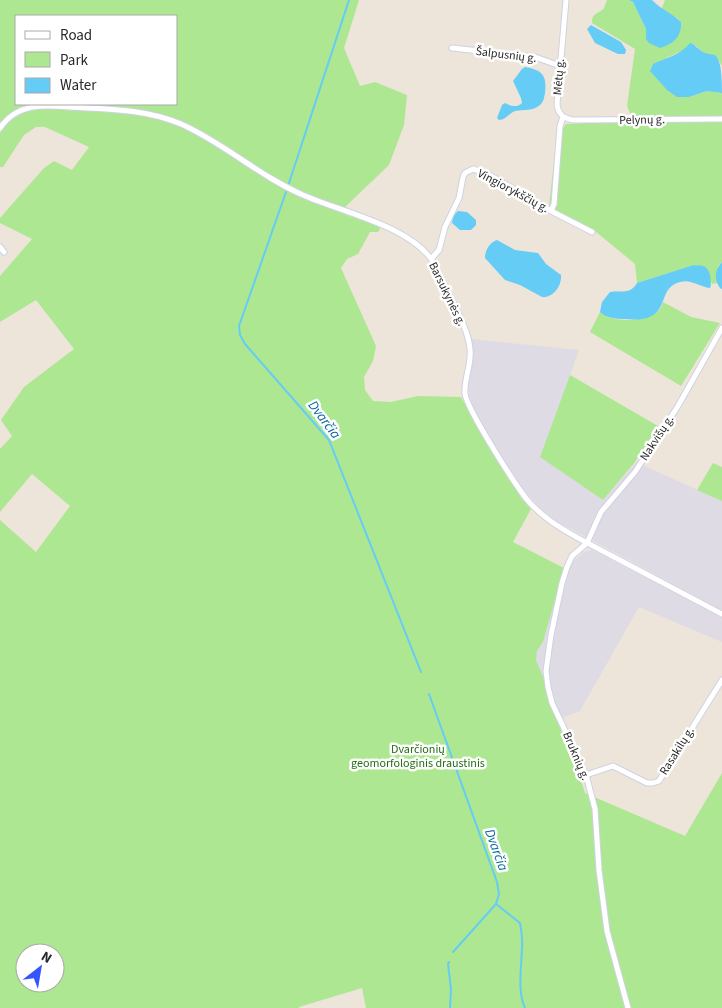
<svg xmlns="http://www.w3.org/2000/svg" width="722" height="1008" font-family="'Source Sans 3',sans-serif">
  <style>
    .industrial { fill: #dedbe4 }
    .green { fill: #ade792; fill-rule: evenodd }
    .water { fill: #65ccf6 }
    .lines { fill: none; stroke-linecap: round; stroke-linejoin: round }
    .stream { stroke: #65ccf6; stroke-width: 2 }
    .street-casing { stroke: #cfd2e3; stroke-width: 7 }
    .street { stroke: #fff; stroke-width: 5 }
    .labels { text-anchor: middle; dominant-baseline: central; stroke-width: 5; stroke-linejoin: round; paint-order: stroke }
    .street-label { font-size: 12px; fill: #292929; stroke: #fff }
    .park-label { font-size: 12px; fill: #246b15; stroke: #fff }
    .water-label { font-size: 14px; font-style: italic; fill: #0468a2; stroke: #fff }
  </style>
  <rect width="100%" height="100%" fill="#ede5da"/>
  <path class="industrial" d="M471 339 579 350 541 457 603 500 636 462 722 501V610L558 522 545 512 526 493 500 455 474 409 470 398 468 387 472 355Z
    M592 550 722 617V642L639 607 580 711 556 720 549 702 543 677 536 660 537 651 543 642 558 586 571 563 584 552Z"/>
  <path class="green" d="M0 0H359L344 48 360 86 375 82 407 95 404 125 389 165 344 208V214L381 227 378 232H370L358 254 347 259 341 268 376 346 373 361 364 377 365 390 373 401 391 402 418 396 461 397 521 498 531 509 513 542 564 568 543 642 537 651 536 660 543 677 549 702 574 758 585 793 685 836 722 773V1008H366L362 988 299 1007V1008H0V520L36 552 70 506 32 474 0 512V449L12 436 1 420 24 387 74 349 36 300 0 322V276L32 239 0 223V218L44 168 54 161 72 170 89 147 45 127H36L24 135 3 167H0V133L2 130 0 128ZM16 16H176V104H16ZM25 953H55V983H25Z
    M607 0H629L633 2 646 29V39L681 22 677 18 661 10 665 0H722V66L716 56 704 53 695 45 666 58 689 97 707 91 722 93V262L718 266 717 283 712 284 707 269 686 268 637 283 635 264 595 231 549 206 557 136 566 124 630 121V113L627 106 635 49 592 23C592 12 598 15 604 8 605 5 606 3 607 0Z
    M663 302 691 317 720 323 681 386 590 332 600 312C612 323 644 322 657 312 660 310 662 305 663 302Z
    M570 375 658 426 635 462 603 500 540 457Z
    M713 463 722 467V501L697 490Z"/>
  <path class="water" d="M629 0H652C662 10 672 13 681 22 682 37 673 44 660 48L649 43 646 39V29L633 2Z
    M591 25 621 42 626 50 625 54H618L595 43 587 29Z
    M690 43C696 45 698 49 703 52 707 54 711 54 715 55 722 60 722 83 722 93L707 91 689 97H677L667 90 650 71 653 64C666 58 682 54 690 43Z
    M525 67C543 70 547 76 545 93 544 97 544 101 541 104 533 112 524 109 515 111 508 114 506 120 499 120L497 118 502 105 505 103C511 106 517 108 522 103L521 98 513 81 522 69Z
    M458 211 467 212 476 220V225L471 230H460L452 223 453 216Z
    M497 240 515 250 538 253 546 264 561 275C562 286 553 298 542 297L520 285 505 280 485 258C485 250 490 242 497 240Z
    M722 262V289H721C714 282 714 270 722 262Z
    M694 265C697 266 700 265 703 266 711 268 712 283 710 288 700 287 691 279 680 282 653 289 676 324 625 319 616 319 606 318 600 312L602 302 610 292C621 290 630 295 637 283Z"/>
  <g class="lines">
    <path class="stream" d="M289 183 349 0
      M286 192 239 326 240 335 245 344 329 440 421 672
      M429 694 497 882 499 894 496 904 520 923C521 929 522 934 522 940 523 960 516 989 525 1008
      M453 952 496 904
      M449 962 448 964 451 989 450 1008"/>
    <g class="street-casing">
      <path id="street" d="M566 0 557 104C558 114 563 118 573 120L722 119
        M452 48 535 57 560 66
        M0 128C17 103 43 105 70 107 107 109 146 109 181 124 224 143 259 176 303 195 341 212 407 225 432 260 437 268 440 278 445 286 454 306 468 328 470 349 472 364 464 378 465 393 465 406 520 494 532 505 554 528 586 542 614 557 650 576 686 595 722 614
        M551 211 554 204 560 126 563 117
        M0 247 4 252
        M431 259 439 250 445 227 459 198 463 177 465 173 473 169 486 173 551 211 592 232
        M586 775 613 766 647 783H653L659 781 722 680
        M628 1008 607 931 599 870 595 809 586 775 552 703 548 687 546 671 551 635 562 583 567 567 572 556 587 543 601 512 635 472 678 406 722 328"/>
    </g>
    <use href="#street" class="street"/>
  </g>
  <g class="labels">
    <g class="street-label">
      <text transform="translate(506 55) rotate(7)">Šalpusnių g.</text>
      <text transform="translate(559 77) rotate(-85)">Mėtų g.</text>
      <text transform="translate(642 120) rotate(-1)">Pelynų g.</text>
      <text transform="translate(513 191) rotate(28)">Vingiorykščių g.</text>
      <text transform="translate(447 294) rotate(64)">Barsukynės g.</text>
      <text transform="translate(657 438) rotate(-57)">Nakvišų g.</text>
      <text transform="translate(677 751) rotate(-58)">Rasakilų g.</text>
      <text transform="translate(576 756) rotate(67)">Bruknių g.</text>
    </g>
    <g class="park-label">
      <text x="418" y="749">Dvarčionių<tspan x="418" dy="14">geomorfologinis draustinis</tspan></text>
    </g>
    <g class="water-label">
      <text transform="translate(324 420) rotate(53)">Dvarčia</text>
      <text transform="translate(496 850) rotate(70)">Dvarčia</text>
    </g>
  </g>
  <rect x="15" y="15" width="162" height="90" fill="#ffffff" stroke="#a9a9a9"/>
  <rect x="25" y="31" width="25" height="8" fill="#ffffff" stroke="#a9a9a9"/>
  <text x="60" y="40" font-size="15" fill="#292929">Road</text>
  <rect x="25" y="52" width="25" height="15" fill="#ade792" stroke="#a9a9a9"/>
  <text x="60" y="65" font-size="15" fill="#292929">Park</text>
  <rect x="25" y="78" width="25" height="15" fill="#65ccf6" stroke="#a9a9a9"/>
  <text x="60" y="90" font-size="15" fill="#292929">Water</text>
  <g transform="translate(40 968) rotate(31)"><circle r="24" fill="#ffffff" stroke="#a9a9a9"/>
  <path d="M0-4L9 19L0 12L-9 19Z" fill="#3455ff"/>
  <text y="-8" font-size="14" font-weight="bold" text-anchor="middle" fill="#292929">N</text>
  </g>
</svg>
